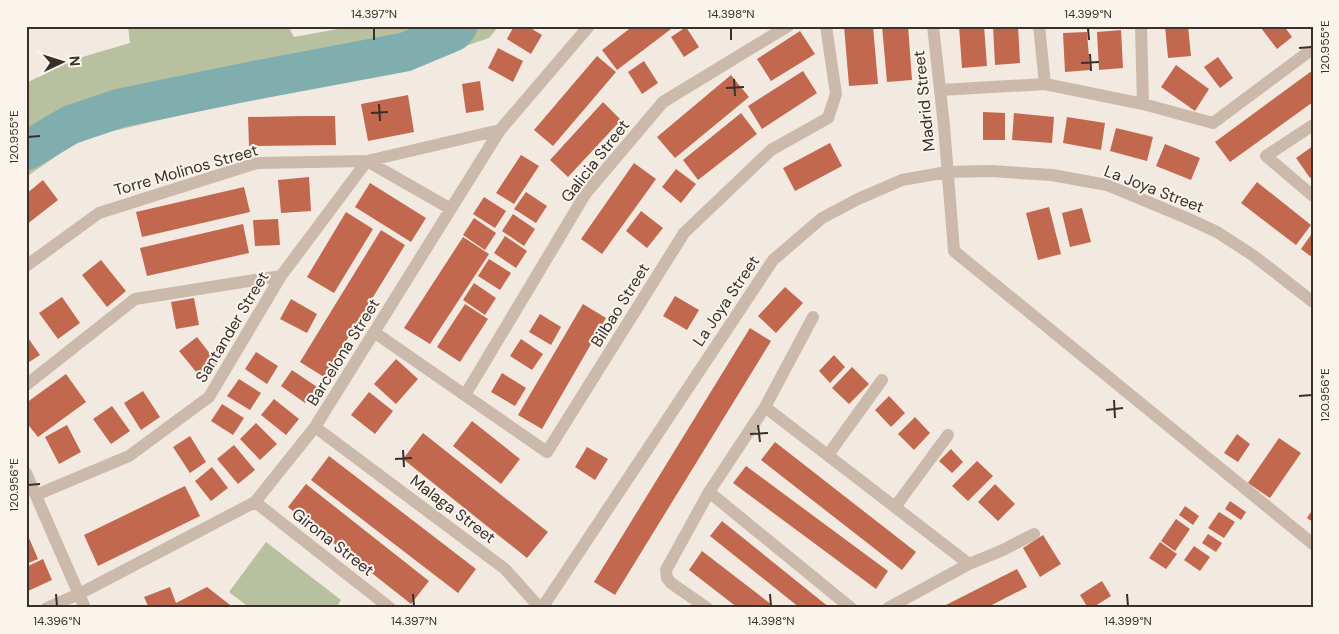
<svg xmlns="http://www.w3.org/2000/svg" width="1339" height="634" font-family="'DM Sans',sans-serif">
  <style>
    .green { fill: #b7c1a0 }
    .lines { fill: none; stroke-linecap: round; stroke-linejoin: round }
    .river { stroke: #80aeaf; stroke-width: 39 }
    .building { fill: #c2684f }
    .minor { stroke: #cbb9ac; stroke-width: 12 }
    .ticks { fill: none; stroke: #392f2b; stroke-width: 2 }
    .labels { text-anchor: middle; dominant-baseline: central; stroke-width: 4; stroke-linejoin: round; paint-order: stroke }
    .street-label { font-size: 16px; fill: #392f2b; stroke: #faf4ed }
    .neatline { fill: none; stroke: #392f2b; stroke-width: 2 }
    .ticks-label { font-size: 12px; text-anchor: middle; fill: #392f2b }
  </style>
  <rect width="100%" height="100%" fill="#f2e9e0"/>
  <path class="green" d="M128 26H288L294 37 354 26H499L489 38 393 71 250 99 83 138 26 177V83L72 60 130 43Z
    M266 542 341 600 336 608H250L229 592Z"/>
  <g class="lines">
    <path class="river" d="M26 151 70 125 120 108 246 82 405 52 453 32 458 26"/>
  </g>
  <path class="building" d="M514 26H527L542 35 531 54 507 39Z
    M633 26H675L617 70 602 50Z
    M844 26H873L878 84 849 86Z
    M882 26H908L912 80 887 82Z
    M959 26H984L987 66 962 68Z
    M993 26H1018L1020 63 995 65Z
    M1165 26H1188L1191 56 1168 58Z
    M1263 26H1284L1292 37 1277 49 1261 28Z
    M686 27 699 47 684 57 671 37Z
    M1121 30 1123 68 1099 70 1097 32Z
    M800 31 815 54 771 81 757 59Z
    M1087 32 1090 70 1065 72 1063 33Z
    M498 48 523 61 513 82 488 68Z
    M597 56 616 72 553 146 534 130Z
    M1218 57 1233 78 1220 88 1204 67Z
    M644 61 658 83 642 94 628 72Z
    M1176 65 1209 89 1195 111 1161 87Z
    M1313 70V102L1230 162 1215 142Z
    M803 71 817 93 762 129 748 106Z
    M731 75 749 97 675 158 657 137Z
    M480 81 484 110 466 113 462 84Z
    M408 95 414 132 368 141 361 104Z
    M603 102 621 120 568 177 550 160Z
    M983 112 1005 113V140H983Z
    M741 113 757 134 698 180 683 160Z
    M1014 113 1054 117 1052 143 1012 140Z
    M306 116H335L336 145 249 146 248 117Z
    M1067 117 1105 123 1101 150 1063 143Z
    M1116 128 1153 137 1147 161 1110 151Z
    M830 143 842 166 795 191 783 168Z
    M1165 144 1200 158 1191 180 1156 166Z
    M1313 146V176L1310 178 1296 158Z
    M521 155 539 166 514 204 496 193Z
    M634 163 656 179 602 254 581 239Z
    M676 169 696 184 681 203 662 187Z
    M309 177 311 211 281 213 278 180Z
    M43 180 58 200 26 225V194Z
    M1257 182 1311 225 1296 245 1241 203Z
    M370 183 426 218 411 242 355 207Z
    M244 187 250 212 142 237 136 212Z
    M526 192 547 206 536 223 514 209Z
    M484 197 506 211 495 228 473 214Z
    M1049 207 1061 254 1038 260 1026 213Z
    M1082 208 1091 242 1070 247 1062 213Z
    M641 211 663 228 647 248 626 231Z
    M346 212 373 229 334 293 307 277Z
    M513 214 535 229 524 246 502 231Z
    M474 218 496 233 485 250 463 235Z
    M278 219 280 245 255 246 253 220Z
    M243 224 249 253 147 276 140 248Z
    M381 230 405 245 324 377 300 362Z
    M1313 232V258L1301 249Z
    M505 236 527 251 516 268 494 253Z
    M463 237 489 254 430 344 404 328Z
    M489 259 511 273 500 290 478 276Z
    M101 260 126 291 107 307 82 275Z
    M474 283 496 298 485 315 463 300Z
    M785 287 803 303 776 333 758 316Z
    M675 296 699 310 687 330 663 316Z
    M62 297 80 323 58 339 39 313Z
    M194 298 199 325 176 329 171 302Z
    M291 299 317 314 307 333 280 319Z
    M465 304 488 319 460 362 437 347Z
    M583 304 606 318 542 429 518 415Z
    M540 314 561 327 551 345 529 332Z
    M750 328 771 341 615 595 594 582Z
    M26 335 40 355 26 364Z
    M197 337 218 364 201 378 179 351Z
    M521 339 543 354 532 370 510 356Z
    M256 352 278 366 267 384 245 369Z
    M834 355 845 367 830 383 819 371Z
    M396 359 418 379 396 404 374 384Z
    M852 367 869 384 849 404 832 388Z
    M292 370 317 387 305 403 281 386Z
    M502 373 526 388 515 406 491 392Z
    M66 374 86 402 38 437 26 422V403Z
    M239 379 261 393 250 410 227 396Z
    M143 391 160 417 141 430 124 403Z
    M369 392 393 411 375 434 351 415Z
    M889 396 905 413 891 427 875 410Z
    M274 399 299 419 286 435 261 415Z
    M222 404 244 418 233 435 211 421Z
    M112 406 130 431 111 444 93 419Z
    M915 417 930 433 914 450 898 434Z
    M472 421 520 459 501 484 453 446Z
    M256 423 277 444 260 460 240 439Z
    M67 425 81 452 59 464 45 437Z
    M423 433 548 532 527 558 403 459Z
    M1237 434 1250 444 1238 462 1224 453Z
    M190 436 206 462 190 473 173 447Z
    M1279 438 1301 453 1270 498 1248 483Z
    M775 442 916 552 902 570 761 460Z
    M234 445 255 470 238 484 217 459Z
    M587 447 608 459 595 480 575 467Z
    M951 449 963 462 952 473 939 461Z
    M329 456 476 569 458 593 311 480Z
    M977 461 993 476 968 501 952 486Z
    M746 466 888 571 876 589 733 483Z
    M212 467 228 488 211 501 195 481Z
    M306 484 429 581 411 604 288 507Z
    M995 484 1015 504 998 521 978 502Z
    M185 486 200 516 98 566 84 535Z
    M1230 501 1246 512 1241 520 1225 509Z
    M1185 506 1199 516 1193 525 1179 515Z
    M1313 509V522L1307 518Z
    M1219 512 1235 522 1224 538 1208 528Z
    M1176 519 1190 529 1175 551 1161 541Z
    M722 521 830 608H800L710 536Z
    M1208 534 1222 543 1216 552 1202 543Z
    M1043 535 1061 564 1040 577 1023 548Z
    M29 538 38 559 26 564V540Z
    M1160 542 1177 554 1166 569 1149 558Z
    M1194 546 1210 557 1200 571 1184 560Z
    M702 551 776 608H738L689 570Z
    M43 559 52 580 28 591 26 567Z
    M1017 569 1027 587 986 608H940Z
    M1102 581 1111 596 1092 608H1088L1080 595Z
    M170 587 176 603 207 587 234 608H149L144 597Z"/>
  <g class="lines">
    <path class="minor" d="M933 26 944 126 954 251 1313 544
      M1039 26 1045 84
      M1141 26 1143 104
      M940 90 1045 84 1143 104 1213 123 1307 53
      M1313 125 1266 156 1313 196
      M26 266 99 213 257 163 367 161 451 209
      M374 332 547 452 684 233 771 150 828 118 836 94 826 26
      M26 385 135 299 281 276
      M465 395 586 193 663 102 788 26
      M765 407 969 564
      M315 427 505 569 540 608
      M828 455 882 380
      M26 473 85 608
      M709 492 851 608
      M36 495 129 456 209 397 281 276 367 161 500 130
      M255 502 390 608
      M895 507 948 435
      M47 608 79 594 255 502 315 427 500 130 589 26
      M542 608 773 260 822 218 858 199 902 180 947 172 991 171 1052 175 1107 185 1189 219 1217 232 1254 256 1313 302
      M707 608 671 583 667 578 666 570 709 492 765 407 813 317
      M888 608 969 564 1003 550 1034 534"/>
  </g>
  <path class="ticks" d="M374 28V40M731 28V40M1088 28 1089 40M1299 48 1312 47M1090 54 1091 71M1081 63 1099 62M734 79 735 96M726 88 744 87M379 104 380 121M371 113 388 112M28 137 40 136M1299 396 1312 395M1114 400 1115 418M1106 410 1123 408M758 425 760 442M750 434 768 433M403 450 404 467M395 459 412 458M28 485 40 484M56 594 57 606M413 594 414 606M770 594 771 606M1127 594 1128 606"/>
  <g class="labels">
    <g class="street-label">
      <text transform="translate(924 101) rotate(-96)">Madrid Street</text>
      <text transform="translate(595 161) rotate(-52)">Galicia Street</text>
      <text transform="translate(186 170) rotate(-16)">Torre Molinos Street</text>
      <text transform="translate(1154 189) rotate(21)">La Joya Street</text>
      <text transform="translate(726 301) rotate(-56)">La Joya Street</text>
      <text transform="translate(620 305) rotate(-58)">Bilbao Street</text>
      <text transform="translate(232 327) rotate(-59)">Santander Street</text>
      <text transform="translate(343 352) rotate(-58)">Barcelona Street</text>
      <text transform="translate(453 509) rotate(37)">Malaga Street</text>
      <text transform="translate(333 542) rotate(38)">Girona Street</text>
    </g>
  </g>
  <rect width="1339" height="634" fill="none" stroke="#faf4ed" stroke-width="55"/>
  <g transform="translate(62 62) rotate(86)" stroke="#faf4ed" stroke-width="4" paint-order="stroke">
  <path d="M0-4L9 19L0 12L-9 19Z" fill="#392f2b"/>
  <text y="-8" font-size="14" font-weight="bold" text-anchor="middle" fill="#392f2b">N</text>
  </g>
  <rect x="28" y="28" width="1284" height="578" class="neatline"/>
  <g class="ticks-label">
    <text x="374" y="18">14.397°N</text>
    <text x="731" y="18">14.398°N</text>
    <text x="1088" y="18">14.399°N</text>
    <text transform="translate(1325 47) rotate(-90)" y="4">120.955°E</text>
    <text transform="translate(14 137) rotate(-90)" y="4">120.955°E</text>
    <text transform="translate(1325 395) rotate(-90)" y="4">120.956°E</text>
    <text transform="translate(14 485) rotate(-90)" y="4">120.956°E</text>
    <text x="57" y="625">14.396°N</text>
    <text x="414" y="625">14.397°N</text>
    <text x="771" y="625">14.398°N</text>
    <text x="1128" y="625">14.399°N</text>
  </g>
</svg>
